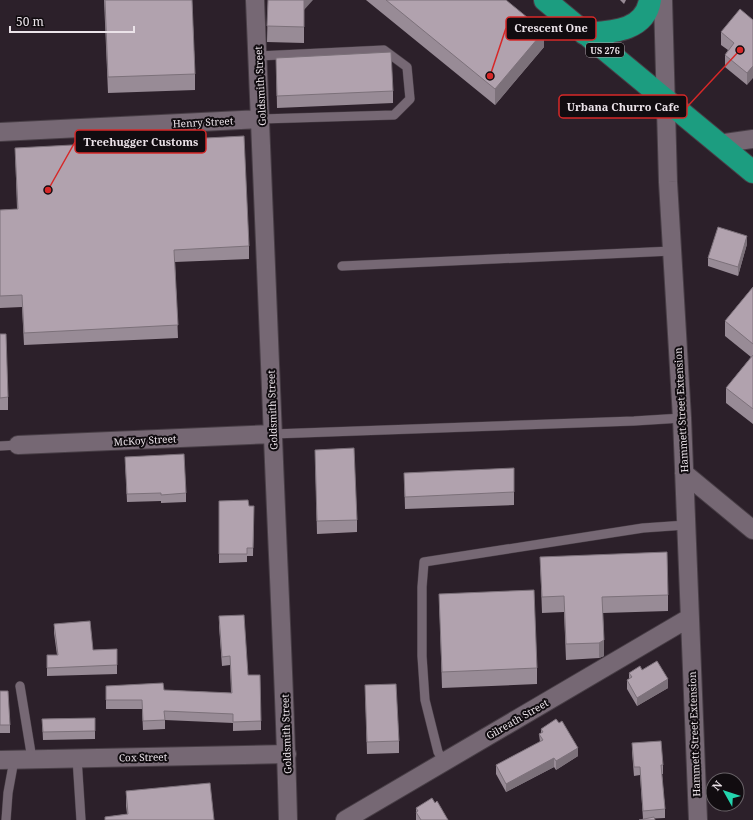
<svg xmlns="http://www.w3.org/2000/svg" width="753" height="820" font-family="'Noto Serif',serif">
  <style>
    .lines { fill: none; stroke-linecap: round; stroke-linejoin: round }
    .lane-casing { stroke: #483e46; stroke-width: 10 }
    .street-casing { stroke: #483e46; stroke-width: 20 }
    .highway-casing { stroke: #483e46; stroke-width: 24 }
    .lane { stroke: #766874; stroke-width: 9 }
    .street { stroke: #766874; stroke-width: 18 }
    .highway { stroke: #1c9d80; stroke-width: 22 }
    .wall { fill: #988b96 }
    .shaded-wall { fill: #7c717a }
    .building { fill: #b1a2ae; stroke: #7c717a }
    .labels { text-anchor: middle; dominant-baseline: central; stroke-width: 4; stroke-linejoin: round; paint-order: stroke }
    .shield { fill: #110c10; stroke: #aaa2a8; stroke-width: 1 }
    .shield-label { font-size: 9px; font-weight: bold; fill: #ebe3e9 }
    .street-label { font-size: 10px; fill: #ebe3e9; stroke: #110c10 }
    .leader { fill: none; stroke: #d62828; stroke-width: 1.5 }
    .callout-dot { fill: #d62828; stroke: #110c10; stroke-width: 1.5 }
    .callout { fill: #110c10; stroke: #d62828; stroke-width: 1.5 }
    .callout-label { font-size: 11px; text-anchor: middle; font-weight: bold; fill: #ebe3e9 }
  </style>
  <rect width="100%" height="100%" fill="#2c202a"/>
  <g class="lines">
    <g class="lane-casing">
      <path id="lane" d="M258 56 384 50 407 67 410 99 394 115 261 119
        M342 266 672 251
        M273 434 634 421 682 418
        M0 446 18 445
        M20 686 32 759
        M77 758 81 820
        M444 762 438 752 425 700 422 656V587L424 562 643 528 686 525
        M6 820 8 793 14 760"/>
    </g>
    <g class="street-casing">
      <path id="street" d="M255 0C262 146 266 291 273 437 278 565 285 692 288 820
        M663 0 668 182 682 418 698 820
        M0 132 261 119
        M718 144 753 139
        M18 445 273 434
        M684 473 753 530
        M0 760 287 754
        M345 820 689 618"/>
    </g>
    <g class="highway-casing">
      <path id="highway" d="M545 0 753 172
        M585 34C610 32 645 32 650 0"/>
    </g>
    <use href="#lane" class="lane"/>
    <use href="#street" class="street"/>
    <use href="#highway" class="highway"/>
  </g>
  <path class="wall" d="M104 0H192L195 74V90L108 93Z
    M268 0 304 10V43L267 42Z
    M366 0H506L544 47 495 105Z
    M620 0H626L624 4Z
    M753 20 747 85 725 67V55L728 50 721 45V32Z
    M276 58 393 91V103L277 108Z
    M15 148 249 246V259L175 262 178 338 24 345 22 307 0 308V210L17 209Z
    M747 244 738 276 708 266V258Z
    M753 287V424L726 403V388L751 357 725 336V321Z
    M0 334 8 397V410H0Z
    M315 450 357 520V532L317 534Z
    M125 457 186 493V502L161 503V501L127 502Z
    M404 473 514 492V505L405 509Z
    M219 501 249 506H254L253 556H247V562L219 563Z
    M540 557 668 595V611L603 613 604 656 599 658 566 660 564 612 542 613Z
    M439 594 537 668V684L442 688Z
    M219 616 248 675 261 721V730L233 731V723L165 720V729L143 730 142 709H106V686L164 690 231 693 230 665 222 666 219 626Z
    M54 624 93 650 117 649V674L47 676V655H57L54 633Z
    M642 670 668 688 637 706 627 689V680L629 679V673Z
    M365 685 399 741V753L367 754Z
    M0 691 10 725V733H0Z
    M95 718V739L43 740 42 719Z
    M541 729 578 756 556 770 554 767 506 792 496 774V765L540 742 539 734 541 733Z
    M632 743 663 765V774H662L665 809V818L643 819 640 775 634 776 632 752Z
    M126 791 214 820H105V817L127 814 126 806Z
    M435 803 448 820H416V808Z"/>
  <path class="shaded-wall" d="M304 0H313L304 10V43Z
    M544 31V47L495 105V89Z
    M753 66V78L747 85V73Z
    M747 236V244L738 276V267Z
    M604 640V656L599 658V643Z
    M668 679V688L637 706V698Z
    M578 748V756L556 770V761Z
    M554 758V767L506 792V784Z"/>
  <path class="building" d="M105 0H192L195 74 108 77Z
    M268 0H304V27L267 26Z
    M386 0H506L544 31 495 89Z
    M740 9 753 20V66L747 73 725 55 734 43 721 32Z
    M391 52 393 91 277 96 276 58Z
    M244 136 249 246 174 250 178 325 24 333 22 295 0 296V210L18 209 15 148Z
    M718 227 747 236 738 267 708 258Z
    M753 287V344L725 321Z
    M0 334H6L8 397 0 398Z
    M753 355V409L726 388Z
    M354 448 357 520 317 521 315 450Z
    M184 454 186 493 161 495V493L127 494 125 457Z
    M514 468V492L405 497 404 473Z
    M248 500 249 506H254L253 548H247V554H219V501Z
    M667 552 668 595 602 597 604 640 599 643 566 644 564 596 542 597 540 557Z
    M534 590 537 668 442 672 439 594Z
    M244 615 248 675H260L261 721 233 722V714L164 711 165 720 143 721 142 700H106V686L163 683 164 690 232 693 230 656 222 657 219 616Z
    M90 621 93 650 117 649V665L47 668V655H58L54 624Z
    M657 661 668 679 637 698 627 680 632 677 629 673 640 666 642 670Z
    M396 684 399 741 367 742 365 685Z
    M0 691H8L10 725H0Z
    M95 718V731L43 732 42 719Z
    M556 719 559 723 562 721 578 748 556 761 554 758 506 784 496 765 543 740 539 734 543 732 541 729Z
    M661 741 663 765H661L665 809 643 811 640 767H634L632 743Z
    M210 783 214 820H105V817L128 814 126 791Z
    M432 798 435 803 437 801 448 820H421L416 812 418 811 416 808Z
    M654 817 655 820H639Z"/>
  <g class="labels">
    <rect class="shield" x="586" y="43" width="38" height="14" rx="3"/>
    <g class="shield-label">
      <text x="605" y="50">US 276</text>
    </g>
    <g class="street-label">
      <text transform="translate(260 86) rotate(-93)">Goldsmith Street</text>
      <text transform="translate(203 122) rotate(-3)">Henry Street</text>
      <text transform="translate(272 410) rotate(-92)">Goldsmith Street</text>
      <text transform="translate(681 410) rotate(-93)">Hammett Street Extension</text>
      <text transform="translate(145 440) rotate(-3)">McKoy Street</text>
      <text transform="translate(517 719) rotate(-30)">Gilreath Street</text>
      <text transform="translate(286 734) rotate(-92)">Goldsmith Street</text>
      <text transform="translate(694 734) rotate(-92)">Hammett Street Extension</text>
      <text transform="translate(143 757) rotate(-1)">Cox Street</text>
    </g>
  </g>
  <path class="leader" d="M490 76L506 28M740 50L687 107M48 190L75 142"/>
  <g class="callout-dot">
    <circle cx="490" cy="76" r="4"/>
    <circle cx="740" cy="50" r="4"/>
    <circle cx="48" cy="190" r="4"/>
  </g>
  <g class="callout">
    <rect x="506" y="17" width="90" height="23" rx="4"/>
    <rect x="559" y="95" width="128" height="23" rx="4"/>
    <rect x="75" y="130" width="131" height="23" rx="4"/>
  </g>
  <g class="callout-label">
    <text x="551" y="32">Crescent One</text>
    <text x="623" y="111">Urbana Churro Cafe</text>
    <text x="141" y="146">Treehugger Customs</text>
  </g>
  <g transform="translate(725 792) rotate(309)"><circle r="19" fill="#110c10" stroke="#686267"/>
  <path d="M0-3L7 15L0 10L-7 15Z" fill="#24d5ae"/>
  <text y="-6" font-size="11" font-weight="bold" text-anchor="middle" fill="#ebe3e9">N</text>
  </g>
  <path d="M10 26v6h124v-6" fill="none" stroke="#ebe3e9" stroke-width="2"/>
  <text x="16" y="26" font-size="12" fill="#ebe3e9" stroke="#110c10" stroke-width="3" paint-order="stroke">50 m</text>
</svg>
